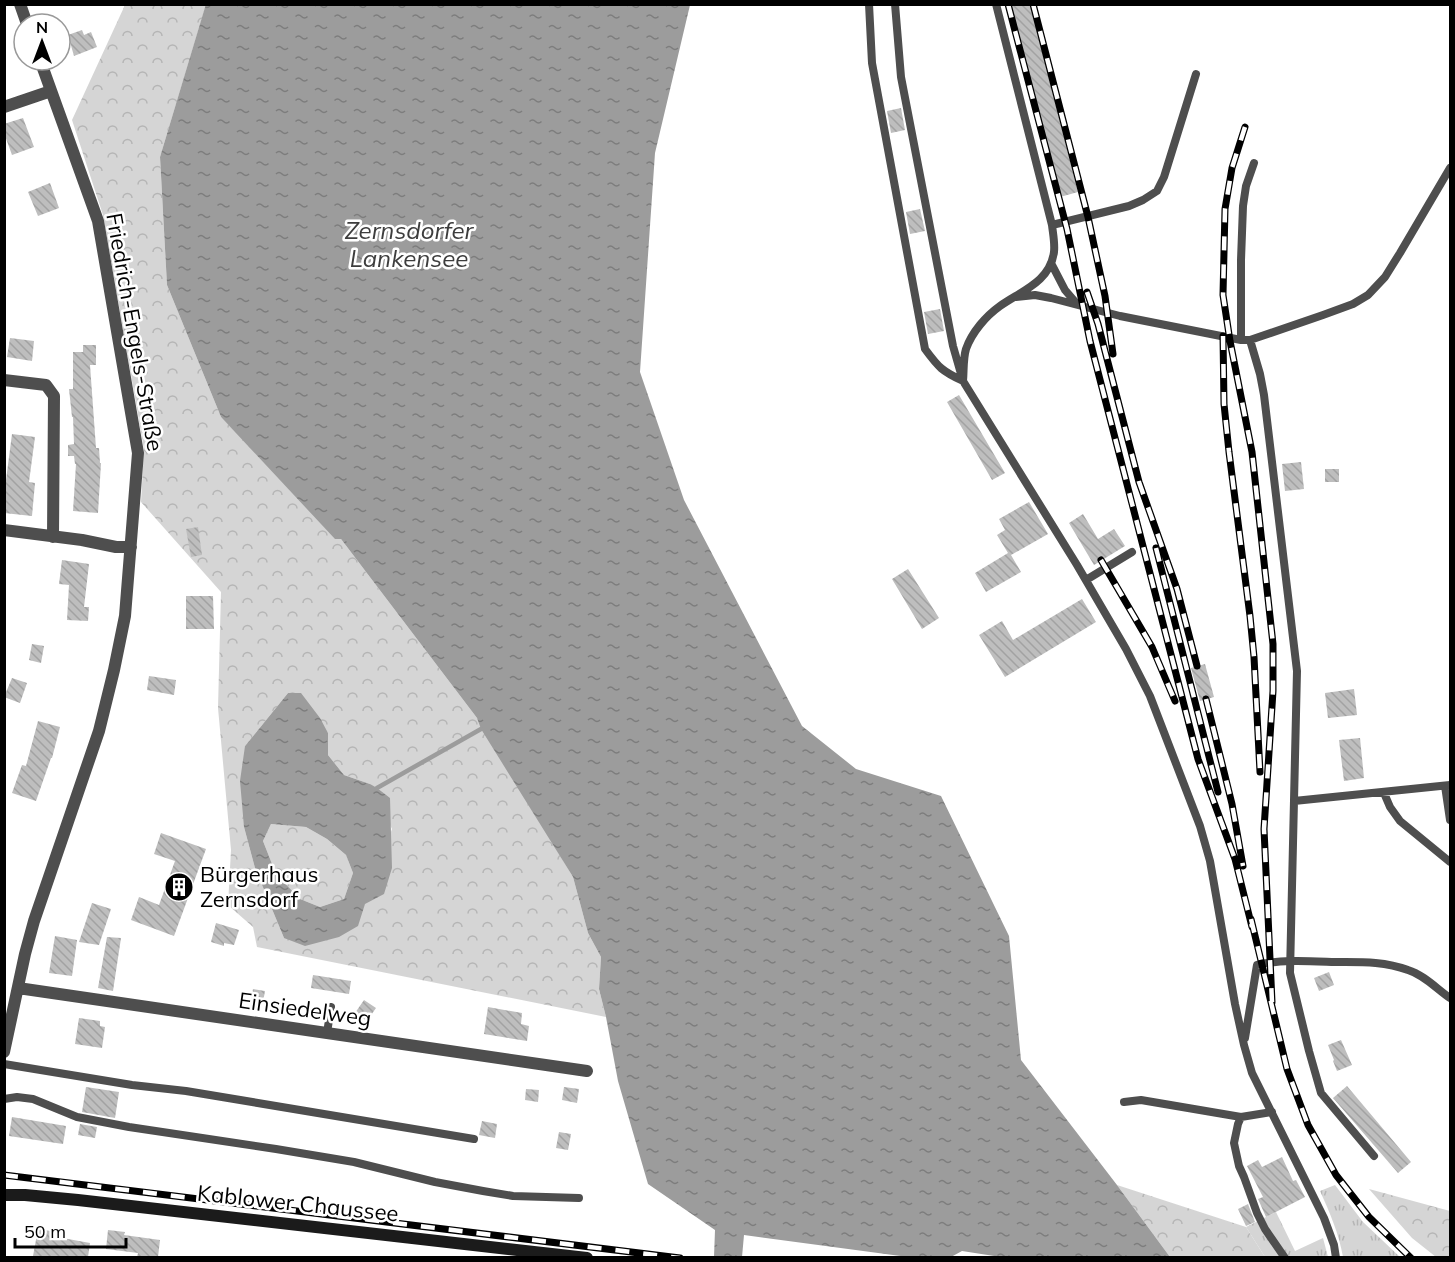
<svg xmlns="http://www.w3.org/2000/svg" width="1455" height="1262" font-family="Mulish,sans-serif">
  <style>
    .grass { fill: url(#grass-tufts) }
    .forest { fill: url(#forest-crowns); fill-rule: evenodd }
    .water { fill: url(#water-ripples); fill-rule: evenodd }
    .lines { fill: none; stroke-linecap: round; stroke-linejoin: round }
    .stream { stroke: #9c9c9c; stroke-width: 4.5 }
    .building { fill: url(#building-back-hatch) }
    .lane { stroke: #4e4e4e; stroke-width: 8 }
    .street { stroke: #4e4e4e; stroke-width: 12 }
    .secondary { stroke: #1b1b1b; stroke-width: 12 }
    .rail-casing { stroke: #000; stroke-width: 7 }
    .rail { stroke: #fff; stroke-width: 4.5; stroke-dasharray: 14; stroke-linecap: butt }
    .labels { text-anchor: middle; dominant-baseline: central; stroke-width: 5; stroke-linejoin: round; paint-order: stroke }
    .street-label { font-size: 22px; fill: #000; stroke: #fff }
    .poi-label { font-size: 22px; fill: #000; stroke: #fff; text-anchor: start }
    .water-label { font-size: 24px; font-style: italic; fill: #3d3d3d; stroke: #fff }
  </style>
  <defs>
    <pattern id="grass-tufts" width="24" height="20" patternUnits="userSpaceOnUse" patternTransform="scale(1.5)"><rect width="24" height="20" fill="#d5d5d5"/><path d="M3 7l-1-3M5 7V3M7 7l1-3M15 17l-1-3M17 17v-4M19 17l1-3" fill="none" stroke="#b5b5b5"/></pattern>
    <pattern id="forest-crowns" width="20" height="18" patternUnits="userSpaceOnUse" patternTransform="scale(1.5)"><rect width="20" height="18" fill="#d5d5d5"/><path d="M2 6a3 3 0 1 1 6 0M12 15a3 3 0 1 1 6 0" fill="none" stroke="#b5b5b5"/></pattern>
    <pattern id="water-ripples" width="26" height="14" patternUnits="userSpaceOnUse" patternTransform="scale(1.5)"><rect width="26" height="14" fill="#9c9c9c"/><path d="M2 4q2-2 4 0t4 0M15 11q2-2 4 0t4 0" fill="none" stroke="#7d7d7d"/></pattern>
    <pattern id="building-back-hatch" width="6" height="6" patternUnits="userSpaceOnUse" patternTransform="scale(1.5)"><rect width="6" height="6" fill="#bebebe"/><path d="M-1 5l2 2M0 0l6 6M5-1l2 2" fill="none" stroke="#a2a2a2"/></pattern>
  </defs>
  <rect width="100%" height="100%" fill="#fff"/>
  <path class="grass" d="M1335 1185 1363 1222 1400 1257H1343C1339 1234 1330 1213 1320 1191Z
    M1276 1212 1295 1251 1323 1238 1328 1257H1265L1246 1227Z"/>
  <path class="forest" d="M125 5H206L160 157 167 285 221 417 341 539 477 718 573 877 588 933 601 957 599 989 606 1017 257 947 253 927 228 905 231 850 218 708 221 592 141 502 144 449 103 215 72 120ZM288 693 328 733V755L344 775 370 784 392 829 365 904 284 938 255 868 244 827 245 746Z
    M271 824 306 827 327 839 346 855 353 873 344 899 320 907 300 899 276 874 263 841Z
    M1117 1185 1246 1227 1265 1257H1170Z
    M1369 1189 1450 1211V1257H1436L1412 1238Z"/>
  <path class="water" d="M206 4 690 5 655 153 640 372 684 500 802 726 856 769 941 796 1009 936 1021 1060 1117 1185 1170 1257 1007 1258 962 1251 951 1257H908L744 1235 742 1257H714L715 1230 648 1184 618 1081 606 1017 599 989 601 957 588 933 573 877 481 729 477 718 341 539H335L221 417 167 285 160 157Z
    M288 693H301L320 718 328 733V755L344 775 370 784 377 788 390 798 392 868 384 894 365 904 358 926 339 937 305 946 284 938 255 868 244 827 240 781 245 746ZM271 824 306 827 327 839 346 855 353 873 344 899 320 907 300 899 276 874 263 841Z"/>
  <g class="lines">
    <path class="stream" d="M377 788 481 729"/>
  </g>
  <path class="building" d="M1011 4H1030L1078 192 1060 197Z
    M82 30 84 35 91 32 97 47 74 56 68 35Z
    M901 108 905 130 891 133 887 111Z
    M23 118 34 147 12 155 4 133V124Z
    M50 183 59 208 38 216 28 192Z
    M920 209 925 231 910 234 906 212Z
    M940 309 944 331 928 334 924 312Z
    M10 338 34 341 32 361 7 357Z
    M83 345H96V365H90L96 448H99L100 463H101L98 513 73 511 76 464H75L74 456H68V445L74 444 73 417H72L69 389H73V352H83Z
    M959 395 1005 473 992 480 947 402Z
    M12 434 35 437 29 482 35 483 32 516 4 513V479L6 480Z
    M1301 462 1304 489 1285 491 1282 464Z
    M1325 469H1339V482H1325Z
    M1029 502 1048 534 1011 555 1021 572 986 592 975 573 1008 553 997 535 1005 530 999 519Z
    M1083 514 1098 539 1114 529 1125 546 1094 565 1069 523Z
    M198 527 202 555 191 557 186 529Z
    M62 560 89 564 84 607H89L88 621 67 620 69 585 59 584Z
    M908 569 939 618 922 629 892 579Z
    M186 596H213L214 629H186Z
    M1082 599 1096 622 1005 677 979 635 1002 621 1013 640Z
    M32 644 44 646 41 663 29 660Z
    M1205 664 1214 697 1200 701 1191 668Z
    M149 676 176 680 174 695 147 690Z
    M12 678 27 683 20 703 4 697Z
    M1354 689 1357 715 1328 718 1325 693Z
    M38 721 60 727 52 758H51L36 801 12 793 22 765 26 766Z
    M1360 738 1364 778 1344 781 1339 740Z
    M161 833 206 849 174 936 131 920 139 897 159 905 175 861 154 854Z
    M92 903 111 909 99 945 79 942Z
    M216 923 239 930 234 945 224 943V946L211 942Z
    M55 936 77 940 72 976 49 973Z
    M107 937 121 938 113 991 98 988Z
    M1329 972 1334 985 1319 991 1314 978Z
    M313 975 351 981 349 994 311 988Z
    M253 989 265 991 263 1002 251 1000Z
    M364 1000 376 1008 367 1021 355 1013Z
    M488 1007 522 1013 521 1024 529 1026 527 1041 484 1034Z
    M79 1018 100 1021V1026L105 1027 102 1048 75 1044Z
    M1341 1040 1352 1065 1337 1071 1333 1061 1334 1060 1328 1045Z
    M1347 1086 1411 1162 1398 1173 1333 1098Z
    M86 1087 119 1092 115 1118 82 1112Z
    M564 1087 579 1089 577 1103 562 1100Z
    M526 1089 539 1090 538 1102 525 1100Z
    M12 1117 66 1126 63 1144 9 1136Z
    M482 1121 497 1124 495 1138 479 1135Z
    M80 1124 97 1127 95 1138 78 1135Z
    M559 1132 571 1134 568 1150 556 1148Z
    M1282 1157 1293 1181 1296 1180 1305 1197 1266 1217 1258 1199 1263 1197 1247 1166 1258 1160 1262 1167Z
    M1248 1204 1255 1222 1246 1226 1238 1209Z
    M38 1229 57 1232V1237L90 1243 88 1257H43L33 1256Z
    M108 1230 125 1232 124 1235 160 1240 158 1257H137L138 1253 106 1249Z"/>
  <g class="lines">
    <path class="lane" d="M869 4 872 63 925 349C939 368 942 371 963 381 964 370 963 359 966 349 972 332 986 316 1000 306 1021 291 1050 282 1054 252 1055 243 1053 234 1052 225L996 4
      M895 4 901 77 953 346 963 381 1077 565 1126 649 1150 696 1200 826 1210 861 1235 1004 1244 1045 1252 1073 1324 1218 1334 1245 1336 1258
      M1052 225 1129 206 1143 200 1157 191 1164 177 1196 74
      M1051 263 1065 290 1077 304
      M1016 297 1035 295 1051 298 1120 316 1241 340H1250L1323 315 1353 304 1368 295 1385 277 1400 253 1450 168
      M1241 340V260L1243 206 1246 186 1254 163
      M1250 340 1260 374 1264 395 1297 671 1290 973 1309 1051 1321 1093 1374 1156
      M1086 580 1132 552
      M1445 786 1450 820
      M1384 793 1390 807 1400 821 1450 862
      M1294 801 1450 785
      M327 1033 331 1007
      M1245 1038 1257 965C1282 959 1309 961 1335 962 1361 962 1384 961 1408 970 1424 975 1437 989 1450 998
      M4 1064 132 1085 186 1091 474 1139
      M4 1099 17 1097 33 1099 77 1117 129 1127 276 1149 354 1162 435 1182 483 1191 513 1196 579 1198
      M1124 1102 1141 1100 1241 1117
      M1272 1112 1241 1117 1238 1124 1234 1143 1239 1166 1244 1177 1257 1213 1265 1229 1285 1258"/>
    <path class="street" d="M20 4 27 24
      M4 107 51 91
      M4 380 46 385 54 396 53 537
      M4 530 82 540 116 547H131
      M18 988 587 1071
      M4 1052 25 954 34 921 99 731 114 670 125 616 138 453 98 221 40 60"/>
    <path class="secondary" d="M4 1195H25L78 1200 587 1258"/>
    <g class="rail-casing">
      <path id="rail" d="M1008 4 1067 229 1090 341 1198 759 1235 859 1252 927
        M1033 4 1088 217 1105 296 1113 354
        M1245 127 1232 168 1225 209 1223 295 1230 341 1252 452 1273 644V691L1264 829 1272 1002
        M1087 292 1098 324 1139 482 1177 589 1197 666
        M1223 336 1224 404 1229 452 1250 616 1254 657 1260 772
        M1156 548 1218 792
        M1101 560 1152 647 1175 701
        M1206 699 1232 804 1243 866
        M1251 919 1287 1069 1308 1125 1336 1175 1369 1217 1411 1258
        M4 1175 680 1258"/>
    </g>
    <use href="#rail" class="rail"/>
  </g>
  <defs>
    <g id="building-disc" transform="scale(1.5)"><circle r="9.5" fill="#000" stroke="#fff"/><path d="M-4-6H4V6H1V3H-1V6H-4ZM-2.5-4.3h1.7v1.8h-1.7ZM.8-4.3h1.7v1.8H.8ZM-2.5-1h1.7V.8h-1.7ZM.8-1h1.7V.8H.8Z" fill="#fff"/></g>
  </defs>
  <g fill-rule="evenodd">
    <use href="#building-disc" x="179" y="887"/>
  </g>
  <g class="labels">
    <g class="street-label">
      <text transform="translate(135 332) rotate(80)">Friedrich-Engels-Straße</text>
      <text transform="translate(305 1009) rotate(8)">Einsiedelweg</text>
      <text transform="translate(298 1203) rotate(6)">Kablower Chaussee</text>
    </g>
    <g class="poi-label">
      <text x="200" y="874">Bürgerhaus<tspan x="200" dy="25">Zernsdorf</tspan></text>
    </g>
    <g class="water-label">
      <text x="409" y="230">Zernsdorfer<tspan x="409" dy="28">Lankensee</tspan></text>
    </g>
  </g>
  <rect width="1455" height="1262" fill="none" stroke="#000000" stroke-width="12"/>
  <g transform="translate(42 42)"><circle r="28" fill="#ffffff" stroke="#999999" stroke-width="1.5"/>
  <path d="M0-4.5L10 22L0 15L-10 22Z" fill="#000000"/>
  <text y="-9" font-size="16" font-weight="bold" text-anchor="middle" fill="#000000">N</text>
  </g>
  <path d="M15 1238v9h111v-9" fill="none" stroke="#000000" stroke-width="3"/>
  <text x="24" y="1238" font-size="18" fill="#000000" stroke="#ffffff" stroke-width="4.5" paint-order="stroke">50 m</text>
</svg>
